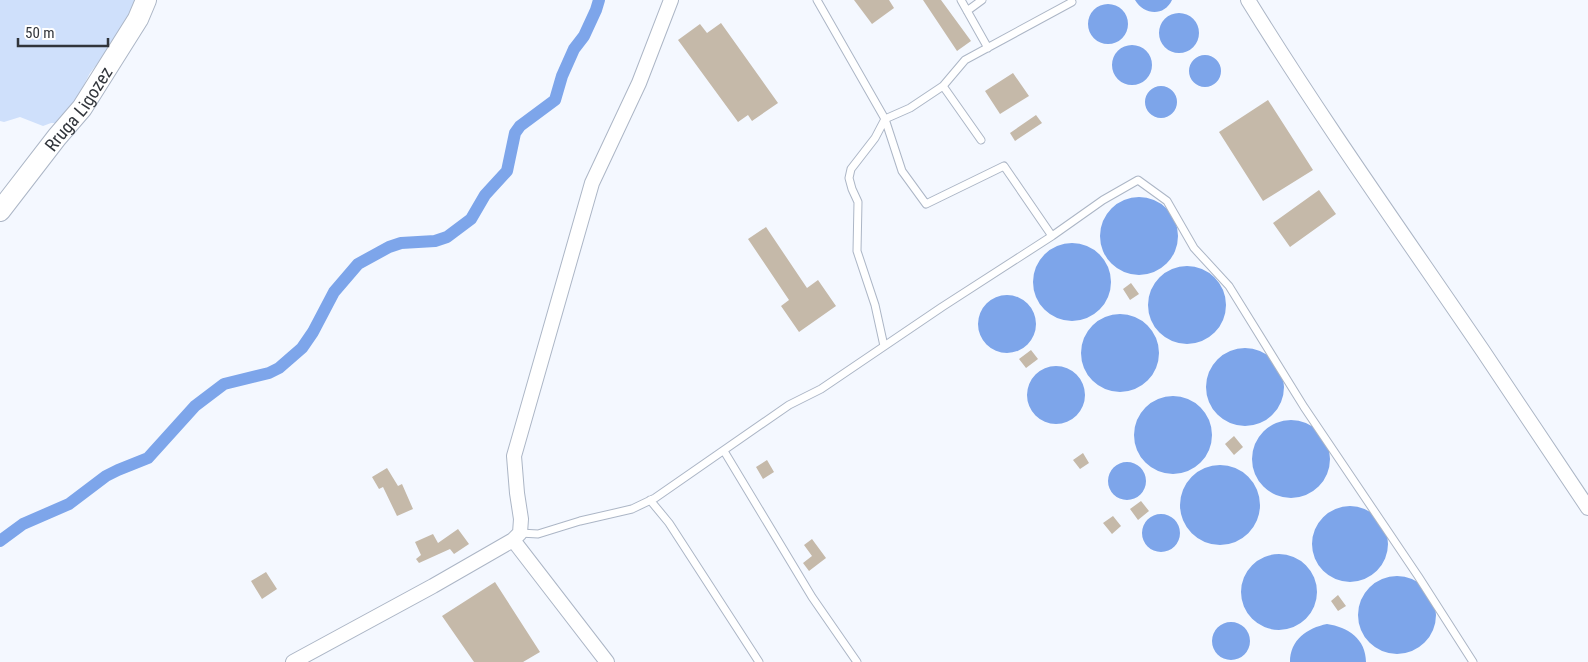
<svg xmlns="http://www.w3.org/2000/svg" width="1588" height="662" font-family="'Roboto Condensed',sans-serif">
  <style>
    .green { fill: #cfe0fb }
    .water { fill: #7da5ea }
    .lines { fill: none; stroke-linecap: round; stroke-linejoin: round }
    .canal { stroke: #7da5ea; stroke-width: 12 }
    .building { fill: #c5b9a9 }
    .lane-casing { stroke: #acb6c6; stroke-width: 9 }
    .street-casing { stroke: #acb6c6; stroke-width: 16 }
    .secondary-casing { stroke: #acb6c6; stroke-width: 22 }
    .lane { stroke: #fff; stroke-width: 7 }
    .street { stroke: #fff; stroke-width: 14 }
    .secondary { stroke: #fff; stroke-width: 20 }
    .labels { text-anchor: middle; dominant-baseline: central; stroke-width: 4; stroke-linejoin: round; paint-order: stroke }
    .street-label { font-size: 18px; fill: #31353b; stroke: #fff }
  </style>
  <rect width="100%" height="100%" fill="#f4f8ff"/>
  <path class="green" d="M0 0H140L108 50 90 73 74 104 59 123H51L43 126 20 117 4 122 0 121Z"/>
  <path class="water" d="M1135 0H1172C1164 17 1144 15 1135 0Z
    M1088 24a20 20 0 1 1 40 0a20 20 0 1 1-40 0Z
    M1159 33a20 20 0 1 1 40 0a20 20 0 1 1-40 0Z
    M1112 65a20 20 0 1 1 40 0a20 20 0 1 1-40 0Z
    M1189 71a16 16 0 1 1 32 0a16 16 0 1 1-32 0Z
    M1145 102a16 16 0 1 1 32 0a16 16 0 1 1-32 0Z
    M1100 236a39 39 0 1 1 78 0a39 39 0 1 1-78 0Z
    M1033 282a39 39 0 1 1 78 0a39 39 0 1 1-78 0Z
    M1148 305a39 39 0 1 1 78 0a39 39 0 1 1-78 0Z
    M978 324a29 29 0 1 1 58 0a29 29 0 1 1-58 0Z
    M1081 353a39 39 0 1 1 78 0a39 39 0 1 1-78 0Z
    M1206 387a39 39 0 1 1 78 0a39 39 0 1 1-78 0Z
    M1027 395a29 29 0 1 1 58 0a29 29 0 1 1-58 0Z
    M1134 435a39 39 0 1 1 78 0a39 39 0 1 1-78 0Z
    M1252 459a39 39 0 1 1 78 0a39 39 0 1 1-78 0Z
    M1108 481a19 19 0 1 1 38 0a19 19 0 1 1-38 0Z
    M1180 505a40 40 0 1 1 80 0a40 40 0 1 1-80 0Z
    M1312 544a38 38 0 1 1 76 0a38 38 0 1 1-76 0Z
    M1142 533a19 19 0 1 1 38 0a19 19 0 1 1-38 0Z
    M1241 592a38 38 0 1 1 76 0a38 38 0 1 1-76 0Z
    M1358 615a39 39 0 1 1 78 0a39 39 0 1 1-78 0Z
    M1212 641a19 19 0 1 1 38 0a19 19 0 1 1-38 0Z
    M1327 624C1348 627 1366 639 1366 662H1290C1290 640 1307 628 1327 624Z"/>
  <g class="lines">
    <path class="canal" d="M0 541 23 524 69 504 106 476 118 470 148 458 195 406 224 384 269 373 279 368 302 348 313 332 334 292 358 264 389 247 401 243 435 241 447 237 471 219 485 195 507 171 515 133 520 126 555 100 562 76 574 49 584 36 596 10 599 0"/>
  </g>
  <path class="building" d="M854 0H889L894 8 872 24Z
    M923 0H941L971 41 957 51Z
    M721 23 778 103 752 121 748 115 738 122 678 40 700 24 707 33Z
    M1013 73 1029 96 1000 114 985 91Z
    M1268 100 1313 170 1263 201 1219 132Z
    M1036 115 1042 123 1015 141 1010 133Z
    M1319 190 1336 214 1290 247 1273 223Z
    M766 227 807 288 818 280 836 306 799 332 781 306 789 300 748 239Z
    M1131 283 1139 294 1130 300 1123 289Z
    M1031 350 1038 359 1026 368 1019 359Z
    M1234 436 1243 447 1234 455 1225 444Z
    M1083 453 1089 463 1080 469 1073 460Z
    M767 460 774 472 763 479 756 467Z
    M387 468 398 486 402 484 413 509 397 516 383 487 379 489 372 477Z
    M1141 501 1149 511 1138 520 1130 509Z
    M1113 516 1121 526 1112 534 1103 523Z
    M458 529 469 544 454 554 450 549 419 563 416 559 421 555 415 542 433 534 438 543Z
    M812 539 826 558 809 571 803 563 812 556 804 545Z
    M266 572 277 589 262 599 251 581Z
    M495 582 540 652 523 662H474L442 616Z
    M1338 595 1346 606 1338 611 1331 601Z"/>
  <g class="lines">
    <g class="lane-casing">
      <path id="lane" d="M817 0 885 119 902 171 926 204 1004 166 1052 236 1103 200 1138 180 1167 201 1194 248 1229 286 1304 407 1418 576 1473 662
        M961 0 988 48
        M967 11 982 0
        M943 86 981 140
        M884 346 875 305 857 251 858 202 852 189 849 178 851 169 875 138 885 119 910 108 943 86 965 60 1072 2
        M724 451 812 597 857 662
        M650 500 669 523 759 662
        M520 533 538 534 580 521 632 509 655 498 789 405 821 389 942 307 1052 236"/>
    </g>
    <g class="street-casing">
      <path id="street" d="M1248 0C1322 120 1404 235 1483 351 1518 403 1553 456 1588 508
        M513 540 607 662
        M293 662 433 586 513 540 520 533 521 519 517 493 514 456 592 183 639 83 671 0"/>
    </g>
    <g class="secondary-casing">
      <g id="secondary">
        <path id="s1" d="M0 211 57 137 82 108 138 19 146 0"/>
      </g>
    </g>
    <use href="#lane" class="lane"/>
    <use href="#street" class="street"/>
    <use href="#secondary" class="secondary"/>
  </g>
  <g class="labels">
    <g class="street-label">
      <text stroke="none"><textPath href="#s1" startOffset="129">Rruga Ligozez</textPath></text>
    </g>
  </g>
  <path d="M18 38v8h90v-8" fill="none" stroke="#31353b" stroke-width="2.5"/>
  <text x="25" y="38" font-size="15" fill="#31353b" stroke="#ffffff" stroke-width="4" paint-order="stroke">50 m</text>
</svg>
